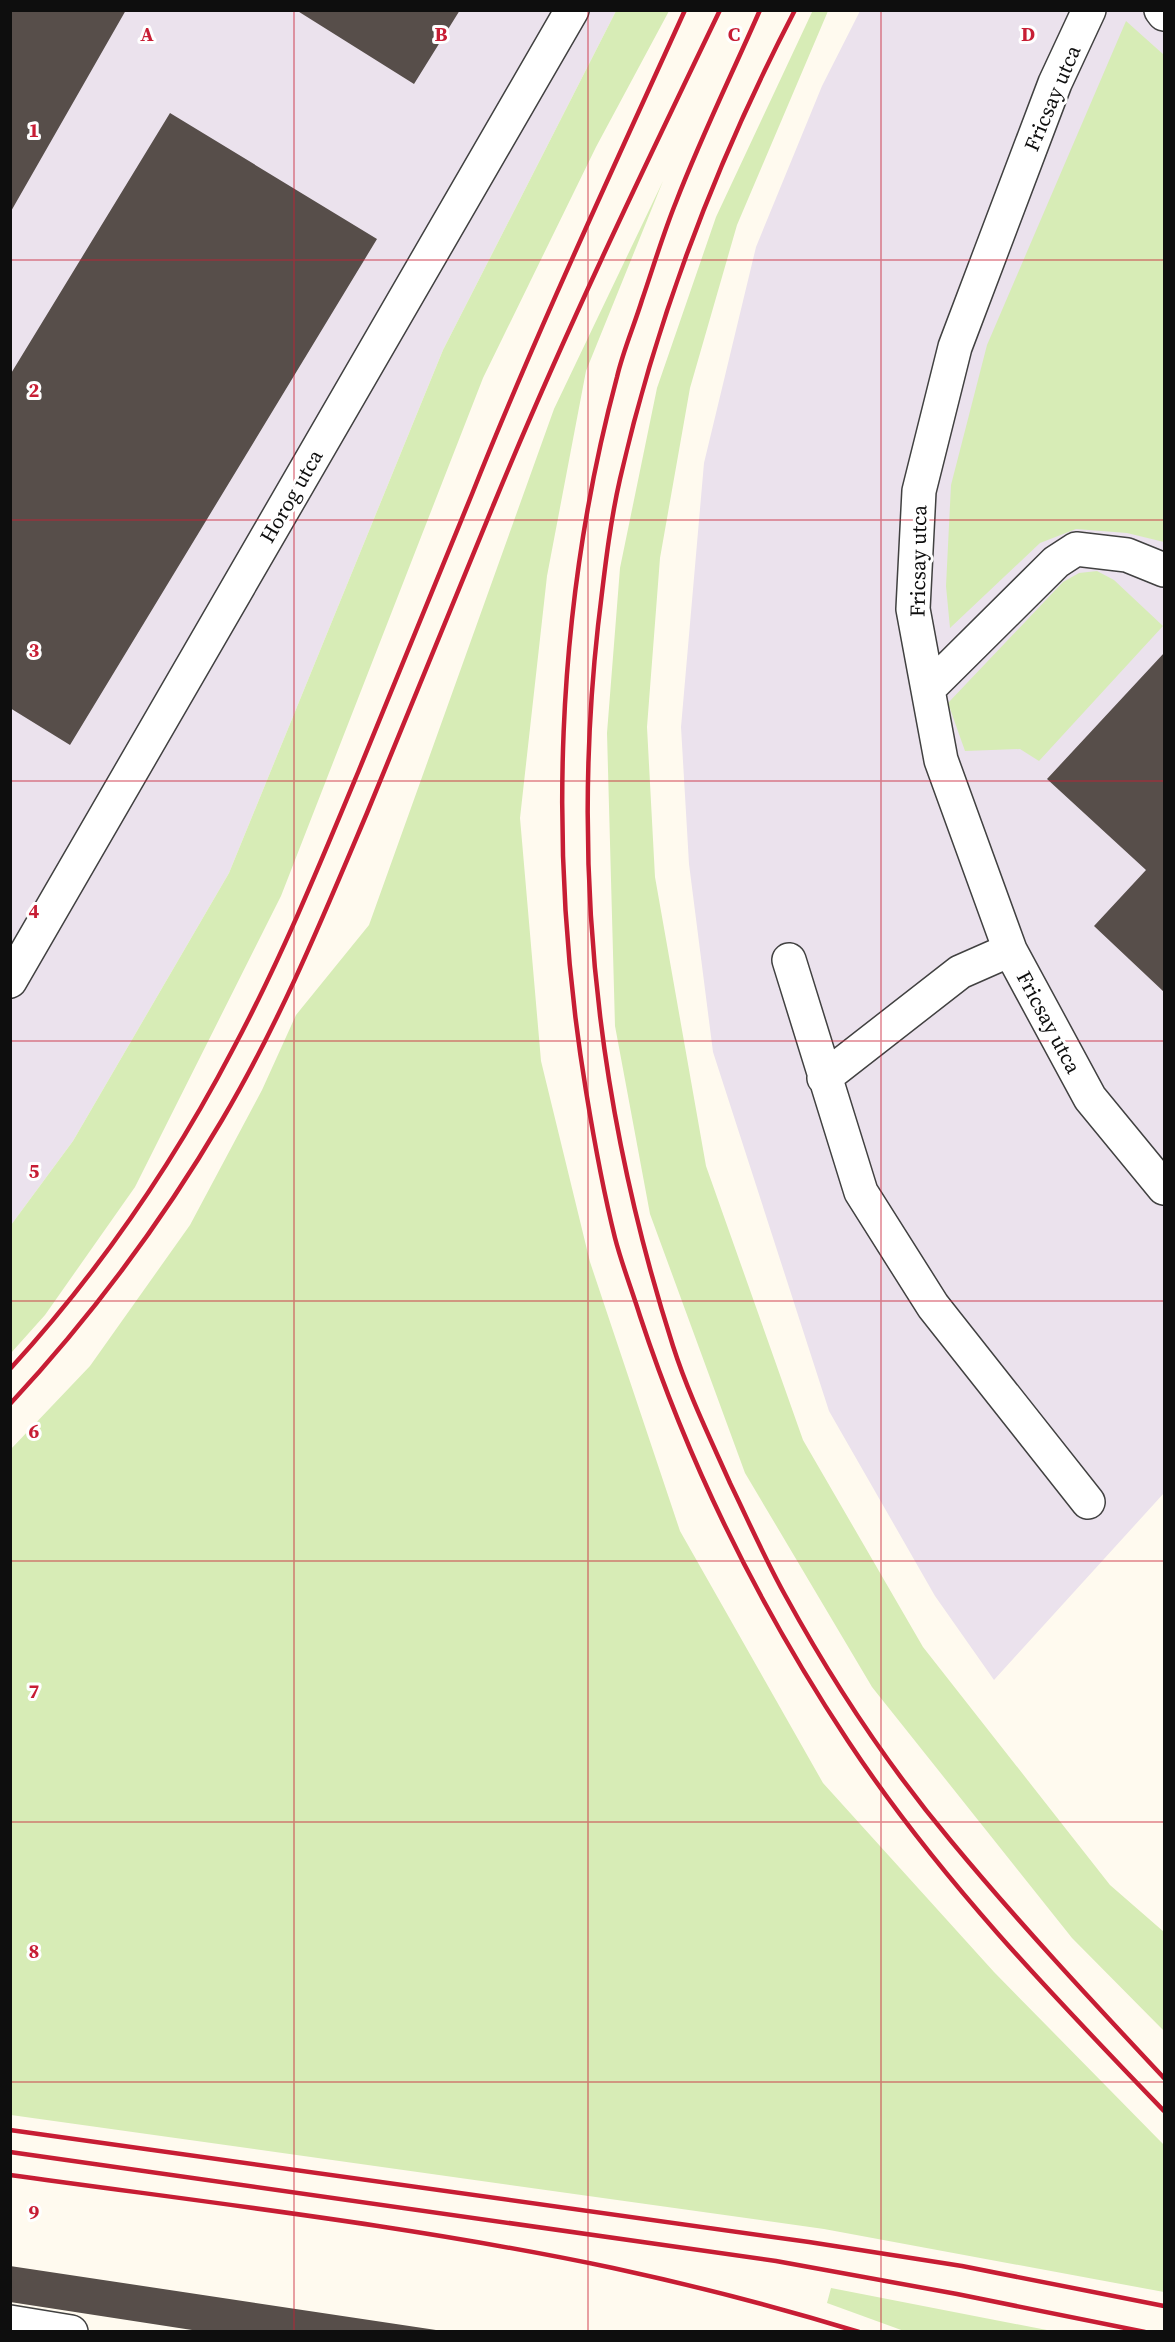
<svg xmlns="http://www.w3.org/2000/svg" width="1175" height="2342" font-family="'Source Serif 4',serif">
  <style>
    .industrial { fill: #ebe2ed }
    .green { fill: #d7ecb6 }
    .building { fill: #574e4a }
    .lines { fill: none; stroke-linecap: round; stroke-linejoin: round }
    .minor-casing { stroke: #414141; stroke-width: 36 }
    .minor { stroke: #fff; stroke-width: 33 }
    .rail { stroke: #c71d34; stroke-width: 4.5 }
    .grid { fill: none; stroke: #c71d34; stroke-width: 1.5; stroke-opacity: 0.55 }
    .labels { text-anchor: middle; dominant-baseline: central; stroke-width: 6; stroke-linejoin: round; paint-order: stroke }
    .street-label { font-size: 21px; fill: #0e0e0e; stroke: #fff }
    .grid-label { font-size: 20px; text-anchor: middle; font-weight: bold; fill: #c71d34; stroke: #fff; stroke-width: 6; stroke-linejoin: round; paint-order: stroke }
  </style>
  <rect width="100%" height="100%" fill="#fffaef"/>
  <path class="industrial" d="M11 11H616L443 350 229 873 73 1141 11 1225Z
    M860 11H1164V1493L994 1680 935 1596 829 1411 713 1052 689 864 681 727 704 463 756 247 822 86Z"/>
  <path class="green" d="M813 10 828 11 737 225 690 388 660 558 647 727 655 877 706 1166 803 1440 923 1647 1110 1885 1164 1932V2031L1072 1938 872 1687 745 1473 650 1214 615 1026 607 733 620 568 657 388 716 217Z
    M616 11H669L596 147 483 378 281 896 135 1187 45 1315 11 1353V1225L73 1141 229 873 443 350Z
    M1126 21 1164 55V542L1127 533 1076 529 1040 543 950 628 946 586 951 485 987 345Z
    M663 181 586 371 547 576 520 818 541 1061 590 1262 680 1531 823 1783 994 1972 1164 2145V2292L824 2229 11 2115V1449L90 1366 190 1225 262 1090 296 1015 369 925 554 409Z
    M1097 571 1114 580 1163 626 1039 761 1020 749 965 751 948 703 1063 582 1079 573Z
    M831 2288 1052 2331H904L827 2303Z"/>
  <path class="building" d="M10 10H126L10 213Z
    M296 10H460L414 84Z
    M170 113 377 239 70 745 10 708V375Z
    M1164 653V992L1094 926 1146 870 1047 779Z
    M10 2266 436 2330V2332H205L10 2302Z"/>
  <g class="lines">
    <g class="minor-casing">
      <path id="minor" d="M1089 10 1055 83 955 347 919 491 913 609 941 760 1010 950 1090 1098 1164 1188
        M1161 10 1164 14
        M928 689 1056 562 1076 549 1127 555 1164 570
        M789 960 861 1192 933 1306 1088 1502
        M10 981 572 10
        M824 1078 960 972 1010 950
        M10 2322 71 2332"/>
    </g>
    <use href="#minor" class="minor"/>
    <path class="rail" d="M760 10C732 74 701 137 676 202 663 234 653 268 642 300 634 326 623 351 617 377 555 609 547 854 586 1091 594 1140 603 1190 615 1238 622 1265 632 1290 640 1316 690 1468 760 1608 848 1741 938 1877 1052 1995 1164 2111
      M795 10C718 158 657 317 620 479 609 527 604 577 598 626 571 870 598 1112 673 1346 688 1393 710 1438 730 1483 748 1520 765 1559 785 1595 831 1679 889 1767 951 1841 1019 1923 1092 2001 1164 2078
      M10 1369C98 1273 173 1164 233 1049 281 959 320 864 359 770 397 678 435 586 472 494 537 331 612 171 685 10
      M10 1404C91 1317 162 1222 222 1120 280 1022 323 917 367 813 409 710 451 608 493 506 562 338 641 174 720 10
      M10 2130 809 2242 962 2266 1164 2306
      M10 2152 776 2261 957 2294 1145 2332
      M10 2175C211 2203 414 2226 613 2268 696 2286 778 2307 859 2332"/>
  </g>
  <path class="grid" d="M294 10V2332M588 10V2332M881 10V2332M10 260H1164M10 520H1164M10 781H1164M10 1041H1164M10 1301H1164M10 1561H1164M10 1822H1164M10 2082H1164"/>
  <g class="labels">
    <g class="street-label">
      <text transform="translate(1052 98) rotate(-67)">Fricsay utca</text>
      <text transform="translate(291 496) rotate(-60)">Horog utca</text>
      <text transform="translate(918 561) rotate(-89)">Fricsay utca</text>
      <text transform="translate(1049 1022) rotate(62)">Fricsay utca</text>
    </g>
  </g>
  <g class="grid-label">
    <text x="147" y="41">A</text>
    <text x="441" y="41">B</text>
    <text x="734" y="41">C</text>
    <text x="1028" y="41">D</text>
    <text x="34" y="137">1</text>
    <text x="34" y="397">2</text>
    <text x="34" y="657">3</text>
    <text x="34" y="918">4</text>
    <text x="34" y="1178">5</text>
    <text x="34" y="1438">6</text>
    <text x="34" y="1698">7</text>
    <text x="34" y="1958">8</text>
    <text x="34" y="2219">9</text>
  </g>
  <rect width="1175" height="2342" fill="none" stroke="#0e0e0e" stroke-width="24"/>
</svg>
